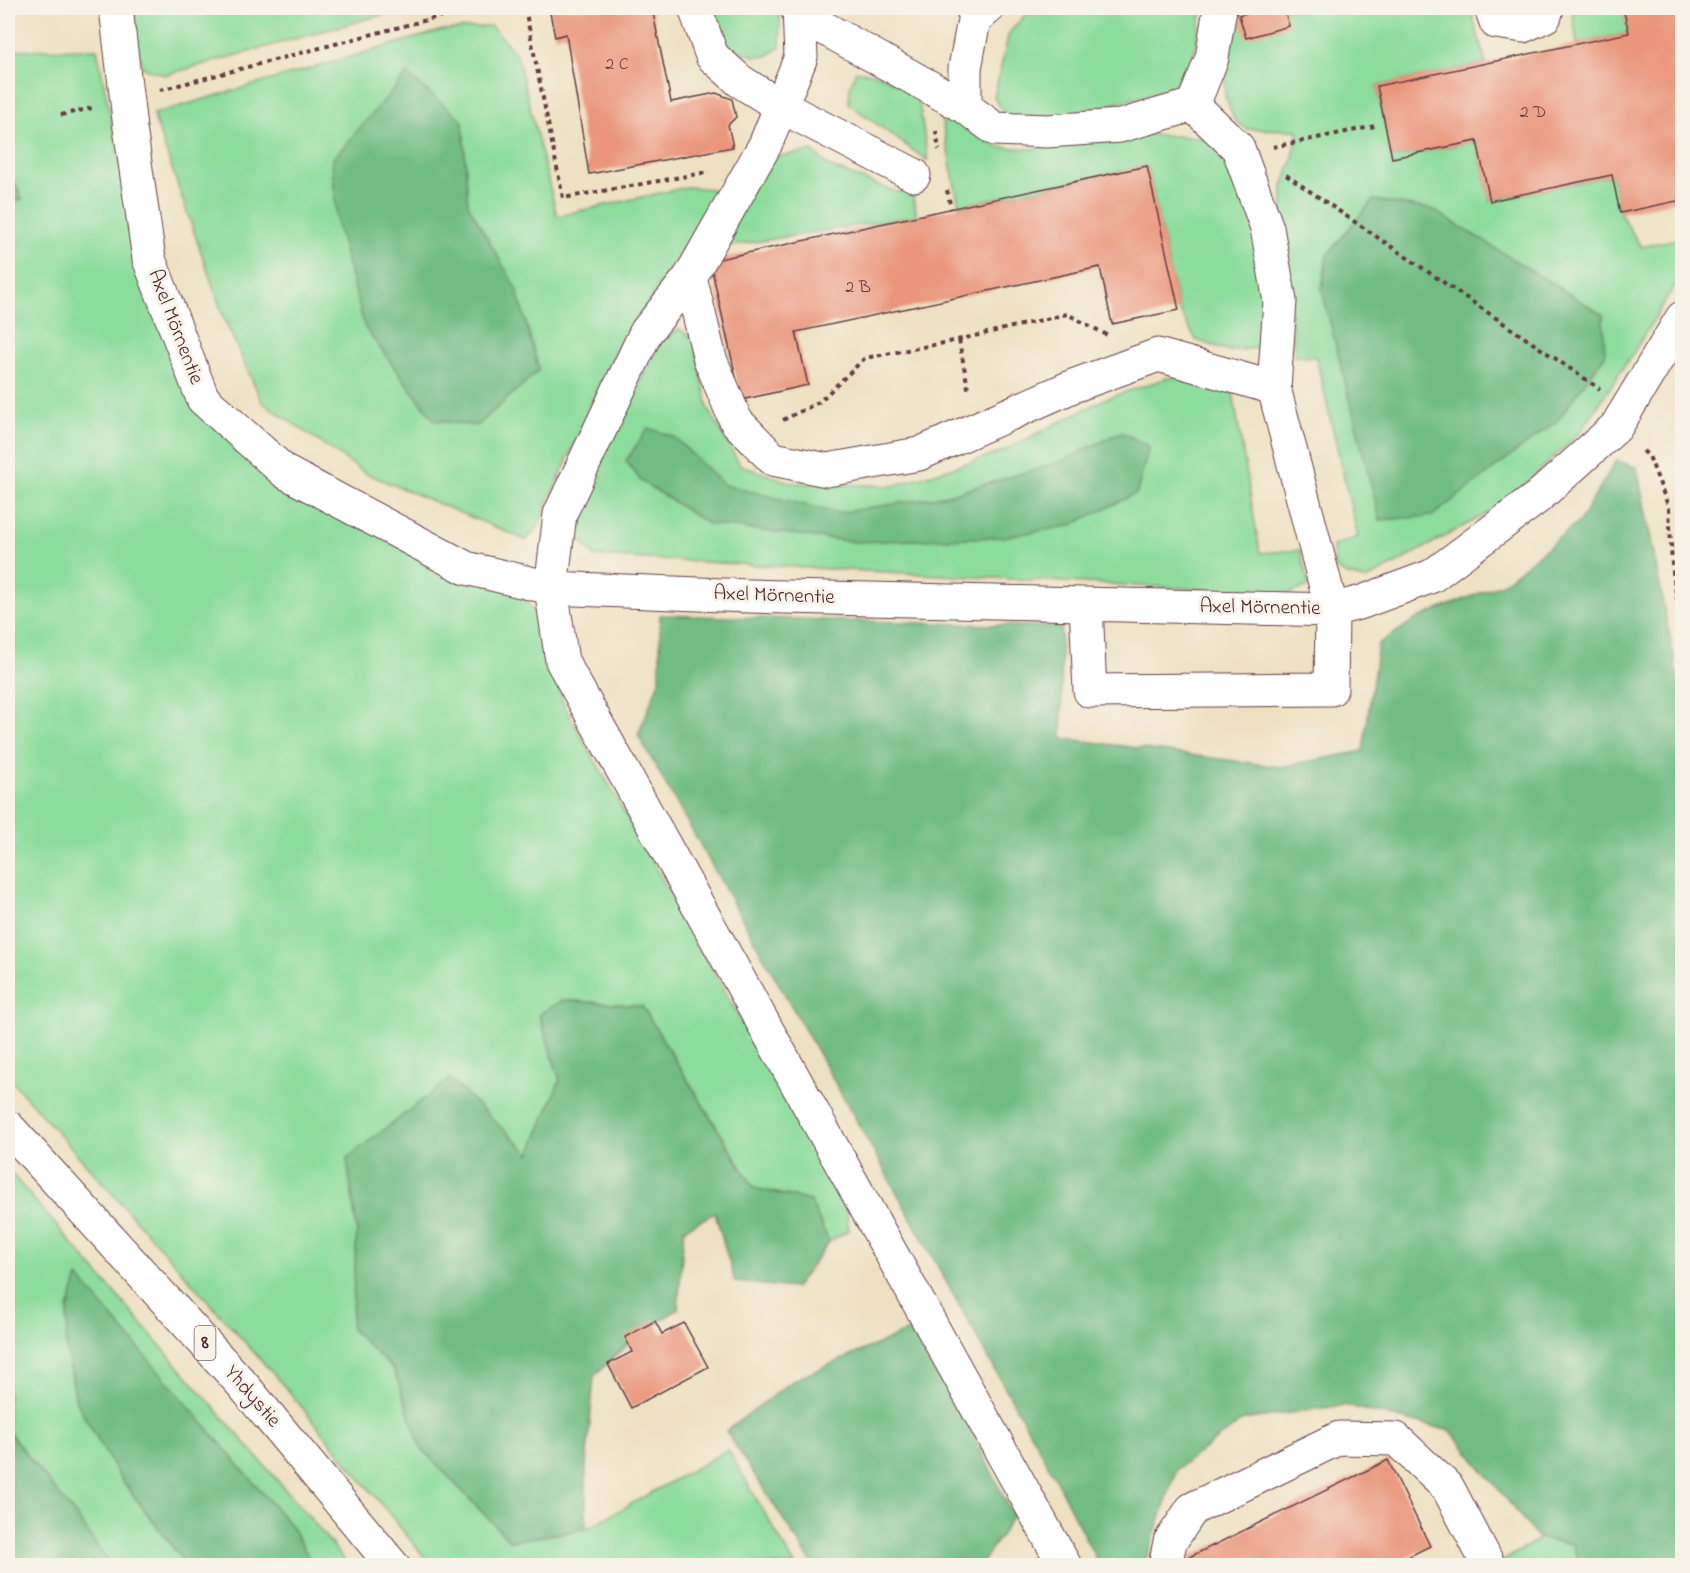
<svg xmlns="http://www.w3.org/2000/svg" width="1690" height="1573" font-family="'Indie Flower',sans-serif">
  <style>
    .green { fill: #8cdc9c; stroke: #6b7e64; stroke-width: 1.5 }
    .forest { fill: #71bc84; stroke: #5e6e58; stroke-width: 1.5 }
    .building { fill: #ea957b }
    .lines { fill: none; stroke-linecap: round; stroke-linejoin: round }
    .minor-casing { stroke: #633c42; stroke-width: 35 }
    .highway-casing { stroke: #633c42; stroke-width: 35 }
    .path { stroke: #633c42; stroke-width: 4; stroke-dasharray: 4.5 4.5; stroke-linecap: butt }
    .minor { stroke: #fff; stroke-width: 33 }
    .highway { stroke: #fff; stroke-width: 33 }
    .labels { text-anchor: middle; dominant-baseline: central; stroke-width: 6; stroke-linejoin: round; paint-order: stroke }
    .number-label { font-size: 18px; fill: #723c3f }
    .shield { fill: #f7f3e8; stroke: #7e5f64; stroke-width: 1.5 }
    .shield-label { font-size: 20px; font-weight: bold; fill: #4a1f2b }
    .street-label { font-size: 21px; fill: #4a1f2b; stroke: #f7f3e8 }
  </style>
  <rect width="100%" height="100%" fill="#f7f3e8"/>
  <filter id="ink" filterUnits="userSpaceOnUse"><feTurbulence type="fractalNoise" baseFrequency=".0167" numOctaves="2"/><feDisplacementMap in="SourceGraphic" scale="12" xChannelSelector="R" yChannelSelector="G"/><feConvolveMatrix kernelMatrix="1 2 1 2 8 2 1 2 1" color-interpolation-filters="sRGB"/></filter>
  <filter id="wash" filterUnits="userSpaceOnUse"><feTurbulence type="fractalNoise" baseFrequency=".008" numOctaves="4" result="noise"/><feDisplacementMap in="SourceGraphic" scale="24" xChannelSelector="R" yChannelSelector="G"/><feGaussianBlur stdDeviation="1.35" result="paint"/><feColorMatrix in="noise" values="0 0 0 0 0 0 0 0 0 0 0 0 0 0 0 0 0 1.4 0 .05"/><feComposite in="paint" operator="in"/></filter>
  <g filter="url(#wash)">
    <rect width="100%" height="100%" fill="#eee1c2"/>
    <path class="green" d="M135 8H407L165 75 143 68 134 35Z
      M707 8H780V47L767 56H755L731 49 710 20Z
      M1038 8H1202L1196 45 1188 72 1171 89 1094 109 1049 117 1007 118 994 97 1009 33 1028 12Z
      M1236 8H1470L1486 63 1377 86 1392 158 1477 141 1490 201 1612 175 1620 213 1641 247 1682 238V274L1631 356 1581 431 1506 503 1366 580 1345 574 1334 567 1333 546 1358 537 1316 357 1295 356 1282 228 1283 187 1293 158 1298 130 1247 129 1235 121 1225 95V30Z
      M1572 8H1623L1629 33 1577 44Z
      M491 26 517 55 557 216 687 187 712 189 717 197 613 357 537 528 526 540 365 473 262 402 224 318 153 114 443 30Z
      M97 49 137 250 200 410 518 591 538 616 564 705 845 1205 849 1230 829 1242 810 1201 754 1188 642 1006 539 1014 560 1080 530 1154 347 1158 357 1232 351 1329 394 1370 421 1448 510 1541 586 1529 728 1450 795 1565H431L292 1395 8 1077V203L22 198 15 183 8 185V50Z
      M856 71 879 74 918 96 928 161 849 104 850 87Z
      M941 117 965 121 979 136 997 147 1033 149 1140 134 1208 138 1237 166 1258 240 1267 325 1256 348 1229 351 1196 340 1179 310 1147 166 959 206Z
      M812 151 830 167 896 192H912L917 216 717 248 768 158Z
      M679 329 694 339 708 408 740 465 792 483 893 486 999 453 1105 399 1167 378 1205 377 1233 393 1260 553 1300 550 1309 586 1288 594 595 556 576 536V503L662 340Z
      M8 1170 311 1519 348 1565H313L291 1526 68 1309 66 1344 76 1401 119 1476 186 1565H110L79 1521 8 1431Z
      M1539 1539 1572 1544 1581 1565H1506L1503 1561Z"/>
    <path class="forest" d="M407 74 463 121 468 204 517 290 539 370 477 426 434 420 365 328 337 224 332 160Z
      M15 183 22 199 8 203V185Z
      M1373 200 1432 209 1603 315 1605 355 1558 420 1432 516 1380 520 1322 290 1327 255Z
      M648 428 674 437 724 485 838 513 948 495 1060 462 1121 432 1149 446 1137 493 1069 526 1003 537 857 542 708 524 641 481 626 461Z
      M1616 461 1637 467 1682 700V1565H1581L1572 1544 1539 1539 1451 1431 1344 1405 1243 1420 1177 1469 1144 1565H1099L1052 1472 877 1157 638 735 660 679V615L1061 627 1062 738 1280 767 1363 751 1378 644 1418 618 1502 584 1580 521Z
      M563 1000 642 1006 754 1188 810 1201 829 1242 795 1288 735 1282 715 1213 684 1229 678 1309 637 1336 594 1376 586 1467V1529L510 1541 421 1448 394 1370 351 1329 357 1232 347 1158 450 1079 530 1154 560 1080 539 1014Z
      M78 1277 291 1526 313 1565H186L119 1476 76 1401 66 1344 68 1309Z
      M920 1326 1013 1516 981 1565H813L726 1431 794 1380Z
      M8 1431 80 1521 110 1565H8Z"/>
    <g id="blocks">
      <path class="building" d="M549 8H652L671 102 716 93 732 99 736 117 728 125 733 147 589 174 566 34 555 37Z
        M1265 8H1284L1289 26 1246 38 1239 15Z
        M1623 8H1682V200L1620 213 1612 175 1490 201 1477 141 1392 158 1377 86 1629 33Z
        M1147 166 1179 310 1112 324 1100 267 796 332 808 385 741 400 710 261Z
        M655 1321 662 1334 684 1323 708 1367 631 1408 608 1364 632 1352 625 1337Z
        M1388 1460 1430 1546 1390 1566H1179L1177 1563Z"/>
    </g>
  </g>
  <g filter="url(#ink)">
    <use href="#blocks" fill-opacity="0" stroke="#633c42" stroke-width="1.5"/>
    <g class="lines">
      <g class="minor-casing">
        <path id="minor" d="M116 8 130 128 149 259 203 399 285 472 466 568 551 588 748 596 1332 610 1362 602 1432 576 1538 497 1616 427 1682 318
          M695 8 712 56 740 81 780 106 914 175
          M799 8 801 57 765 145 690 277 646 332 560 514 551 588 562 661 1065 1566
          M988 8 974 20 965 68V107L995 129 1047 131 1120 126 1193 105 1212 58 1220 8
          M1491 8 1496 22 1523 26 1545 16 1547 8
          M799 14 965 107
          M690 277 710 359 736 421 773 459 827 470 919 454 1073 386 1158 355 1274 388
          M1086 605 1090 691 1331 689 1332 610 1274 388 1280 301 1267 228 1238 148 1193 105
          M1165 1566 1170 1542 1192 1509 1339 1438 1396 1439 1448 1488 1489 1566"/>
      </g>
      <g class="highway-casing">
        <path id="highway" d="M8 1127 242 1384 393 1566"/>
      </g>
      <path class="path" d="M525 8 563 198 709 172
        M160 90 472 8
        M61 115 92 108
        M936 131 939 150
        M1273 147 1375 126
        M1286 175 1600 389
        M947 190 951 209
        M959 340 969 393
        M783 420 819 402 865 358 949 342 1067 314 1107 335
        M1643 451 1649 456 1669 508 1672 565 1682 634"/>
      <use href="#minor" class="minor"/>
      <use href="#highway" class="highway"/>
    </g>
  </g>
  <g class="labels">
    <g class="number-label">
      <text x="617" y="65">2 C</text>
      <text x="1533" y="113">2 D</text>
      <text x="858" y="288">2 B</text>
    </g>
    <rect class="shield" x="194.5" y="1326" width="21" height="34" rx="4.5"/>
    <g class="shield-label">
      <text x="205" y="1343">8</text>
    </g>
    <g class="street-label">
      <text transform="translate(175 327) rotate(69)">Axel Mörnentie</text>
      <text transform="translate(774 596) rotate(2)">Axel Mörnentie</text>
      <text transform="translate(1260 608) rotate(1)">Axel Mörnentie</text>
      <text transform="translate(252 1397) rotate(49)">Yhdystie</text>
    </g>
  </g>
  <rect width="1690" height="1573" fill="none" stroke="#f7f3e8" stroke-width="30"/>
</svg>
